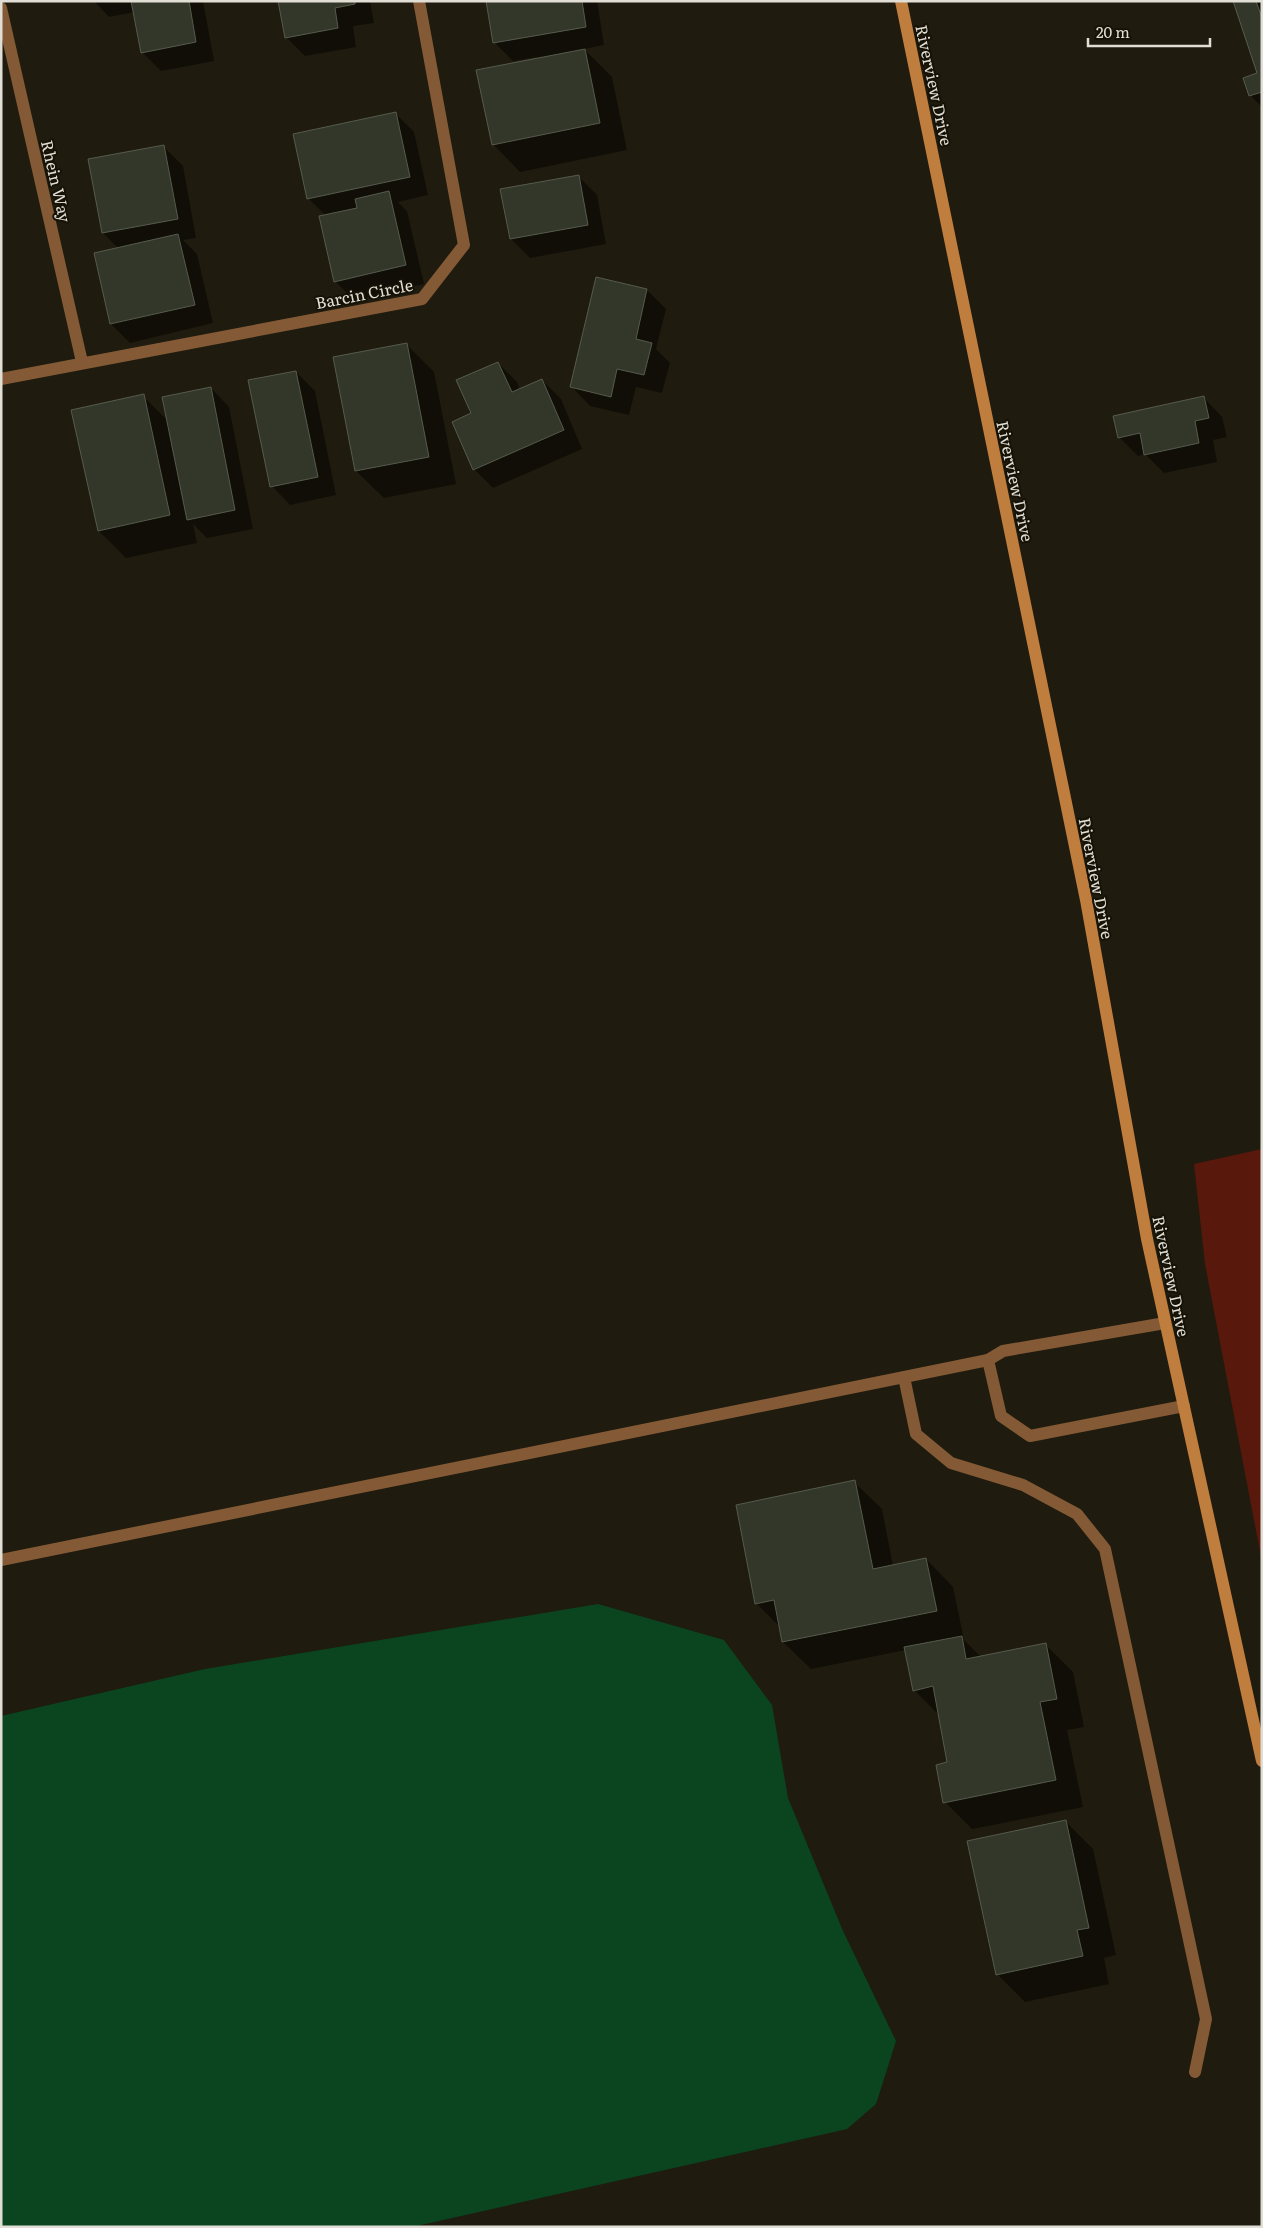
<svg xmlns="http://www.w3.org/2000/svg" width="1263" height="2228" font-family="Literata,serif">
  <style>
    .green { fill: #59180c }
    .water { fill: #0a4520 }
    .shadow { fill: #0007 }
    .building { fill: #33372a; stroke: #565b4c }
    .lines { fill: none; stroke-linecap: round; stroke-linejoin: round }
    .lane { stroke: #835a35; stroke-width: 12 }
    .street { stroke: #835a35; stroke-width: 12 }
    .secondary { stroke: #bf7d3e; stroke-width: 12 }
    .labels { text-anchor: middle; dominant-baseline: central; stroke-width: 4; stroke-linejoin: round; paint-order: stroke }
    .street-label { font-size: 16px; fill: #e1ded6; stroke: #161206 }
  </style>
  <rect width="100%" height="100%" fill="#1f1b0e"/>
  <path class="green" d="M1262 1149V1562L1205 1264 1194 1164Z"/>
  <path class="water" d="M598 1604 724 1640 772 1705 788 1798 843 1931 896 2041 876 2104 847 2129 412 2227H1V1716L205 1669Z"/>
  <path class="shadow" d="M94 1H203L214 61 161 71 142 52 135 12 109 17Z
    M279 1H370L374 23 353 26 356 47 305 56 286 37Z
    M487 1H597L604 45 584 49 612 77 627 150 520 172 493 144 537 59V57L513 61 494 42Z
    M1234 1H1259L1262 4V107L1250 95 1259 74Z
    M395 113 414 132 428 195 398 202 407 211 424 284 354 300 335 281 326 216 308 198Z
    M164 147 183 166 196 238 183 240 197 254 213 323 130 343 111 324 95 254 119 249 103 233 90 160Z
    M578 176 597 195 606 244 530 258 511 239Z
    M597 279 647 290 666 309 656 349 670 363 662 393 636 387 629 415 590 406 572 387Z
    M406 344 434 372 456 484 384 498 356 471Z
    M498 363 517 382 520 390 542 380 561 399 582 449 493 488 474 469 453 422 473 414Z
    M296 372 315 391 336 495 290 505 272 486Z
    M211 388 229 407 253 529 207 538 193 524 197 543 126 558 99 531 73 411 143 396 168 421Z
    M1204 398 1222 417 1227 437 1213 440 1217 462 1164 473 1145 454 1138 456 1119 437Z
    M854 1482 882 1509 893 1566 926 1559 953 1587 964 1640 982 1658 1045 1644 1073 1672 1084 1727 1067 1730 1083 1807 972 1829 945 1802 949 1763 940 1716 914 1690 906 1650 811 1669 783 1642 780 1627 756 1603Z
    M1066 1822 1093 1849 1116 1955 1104 1958 1109 1984 1025 2002 997 1974Z"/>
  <path class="building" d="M131 1H189L196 42 141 53Z
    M278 1H355V4L335 8 338 28 285 38Z
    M486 1H582L586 27 493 43Z
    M1233 1H1256L1262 18V92L1249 96 1243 78 1257 73Z
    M585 49 600 123 492 145 476 70Z
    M396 112 410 177 307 199 293 134Z
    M164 145 178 219 102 233 88 159Z
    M579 175 588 225 510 239 500 189Z
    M389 191 406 265 334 282 319 216 357 208 355 199Z
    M178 234 195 305 110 324 94 253Z
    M596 277 647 289 636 339 652 343 644 375 617 369 611 397 570 387Z
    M407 343 429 457 355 471 333 357Z
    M498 362 512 392 542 379 564 430 473 470 452 422 471 413 456 380Z
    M296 371 318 477 270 487 248 380Z
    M211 387 235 510 187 520 162 397Z
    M144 394 170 515 98 531 71 410Z
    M1204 396 1209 418 1195 421 1199 443 1144 455 1140 433 1118 438 1113 416Z
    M855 1480 873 1569 926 1558 937 1611 782 1642 774 1600 755 1604 736 1505Z
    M962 1636 966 1659 1046 1643 1057 1699 1040 1702 1056 1780 943 1803 936 1765 947 1762 933 1686 913 1691 904 1647Z
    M1066 1820 1089 1928 1077 1930 1083 1956 996 1975 967 1841Z"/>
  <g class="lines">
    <path class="lane" d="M1165 1323 1003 1351 988 1360 1001 1416 1030 1436 1184 1406
      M904 1377 916 1434 951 1463 1023 1485 1077 1514 1105 1549 1206 2019 1195 2072"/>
    <path class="street" d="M1 8 82 362
      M1 379 422 299 464 245 419 1
      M1 1560 988 1360"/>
    <path class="secondary" d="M901 1 1086 900 1147 1239 1262 1761"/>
  </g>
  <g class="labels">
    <g class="street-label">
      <text transform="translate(935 85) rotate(78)">Riverview Drive</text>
      <text transform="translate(57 181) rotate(77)">Rhein Way</text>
      <text transform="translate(364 293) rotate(-11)">Barcin Circle</text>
      <text transform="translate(1016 481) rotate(78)">Riverview Drive</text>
      <text transform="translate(1097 878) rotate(79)">Riverview Drive</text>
      <text transform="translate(1172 1276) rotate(78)">Riverview Drive</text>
    </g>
  </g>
  <rect width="1263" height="2228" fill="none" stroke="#e1ded6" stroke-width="5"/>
  <path d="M1088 38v8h122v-8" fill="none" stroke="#e1ded6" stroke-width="2.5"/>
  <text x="1096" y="38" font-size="15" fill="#e1ded6" stroke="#161206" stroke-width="4" paint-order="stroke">20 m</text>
</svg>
